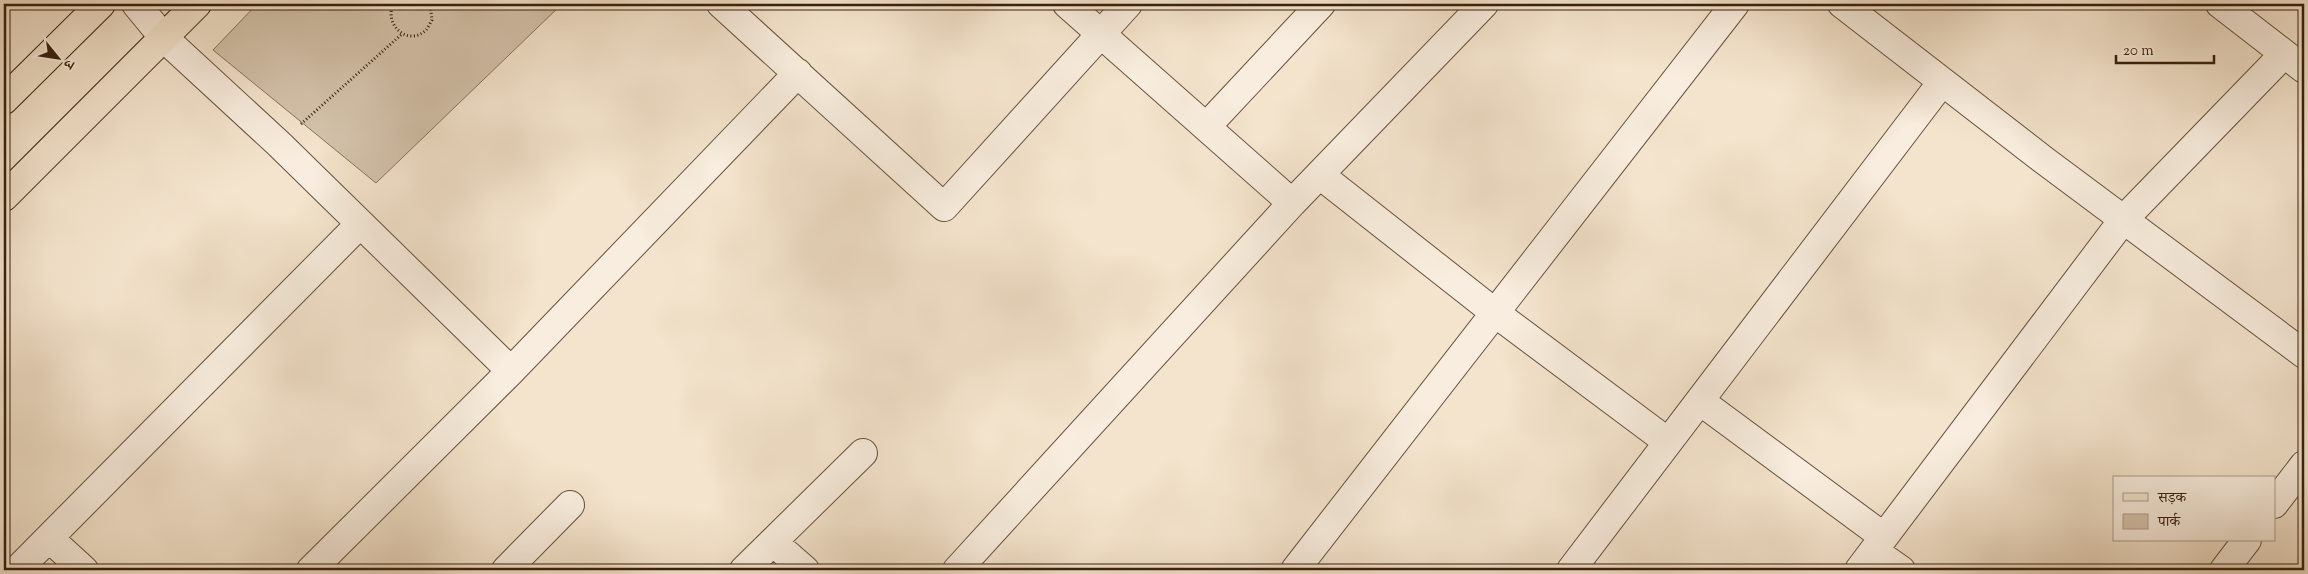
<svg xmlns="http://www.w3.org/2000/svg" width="2308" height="574" font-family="'Sorts Mill Goudy','Noto Serif Devanagari',serif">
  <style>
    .green { fill: #d4c3ac; stroke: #86725c }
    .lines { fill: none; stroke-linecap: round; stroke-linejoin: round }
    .minor-casing { stroke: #66513d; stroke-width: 30 }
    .major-casing { stroke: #37200d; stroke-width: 30 }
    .path { stroke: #37200d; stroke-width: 3; stroke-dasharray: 1 2.5; stroke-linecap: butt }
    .minor { stroke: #f8edde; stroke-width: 28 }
    .major { stroke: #f4e4cd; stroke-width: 28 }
  </style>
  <rect width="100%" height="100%" fill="#f4e4cd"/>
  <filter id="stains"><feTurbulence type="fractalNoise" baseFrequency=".004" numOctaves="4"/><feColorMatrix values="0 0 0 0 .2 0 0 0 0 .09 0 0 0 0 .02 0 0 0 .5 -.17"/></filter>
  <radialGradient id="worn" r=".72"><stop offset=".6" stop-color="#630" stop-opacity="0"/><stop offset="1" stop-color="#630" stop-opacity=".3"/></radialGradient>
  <path class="green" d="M257 4H562L376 183 213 50Z"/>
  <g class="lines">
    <g class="minor-casing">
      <path id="minor" d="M136 4 164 38 279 144 511 371
        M721 4 944 207 1128 4
        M1067 4 1292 203
        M1842 4 2045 161 2304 354
        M2220 4 2304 69
        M1206 127 1321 4
        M1320 175 1494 312 1668 442
        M1700 401 1884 537
        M2274 504 2304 465
        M49 538 84 570
        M773 542 805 570
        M1874 551 1901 570
        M17 570 360 224
        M311 570 511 371 798 73
        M506 570 570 505
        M744 570 863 453
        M957 570 1292 203 1484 4
        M1295 570 1735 4
        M1571 570 1942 82
        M1859 570 2123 220 2284 54
        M2224 570 2247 540"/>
    </g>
    <g class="major-casing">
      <path id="major" d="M4 100 101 4
        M4 197 197 4"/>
    </g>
    <path class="path" d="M393 4C384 25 408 47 426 30 428 28 430 23 432 20L430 4
      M301 124 402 34"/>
    <use href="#minor" class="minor"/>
    <use href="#major" class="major"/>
  </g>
  <rect width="2308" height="574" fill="none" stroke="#f4e4cd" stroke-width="20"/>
  <rect x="5" y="5" width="2298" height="564" fill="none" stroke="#37200d" stroke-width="2.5"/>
  <rect x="10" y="10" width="2288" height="554" fill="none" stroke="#37200d"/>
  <rect x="2113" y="476" width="162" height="65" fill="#f8edde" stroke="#ab9b8a"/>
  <rect x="2123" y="493" width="25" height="8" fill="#f4e4cd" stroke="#ab9b8a"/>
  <text x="2158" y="502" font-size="15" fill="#37200d">सड़क</text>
  <rect x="2123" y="514" width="25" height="15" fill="#d4c3ac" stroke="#ab9b8a"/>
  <text x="2158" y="526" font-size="15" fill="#37200d">पार्क</text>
  <g transform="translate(58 58) rotate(120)" stroke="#f8edde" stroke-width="4" paint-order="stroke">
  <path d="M0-4L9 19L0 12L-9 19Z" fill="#37200d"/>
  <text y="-8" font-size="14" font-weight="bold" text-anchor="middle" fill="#37200d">उ</text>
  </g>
  <path d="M2116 55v8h98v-8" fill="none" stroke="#37200d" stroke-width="2.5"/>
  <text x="2123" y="55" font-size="15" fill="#37200d" stroke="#f8edde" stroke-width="4" paint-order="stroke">20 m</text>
  <rect width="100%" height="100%" filter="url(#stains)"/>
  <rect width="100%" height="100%" fill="url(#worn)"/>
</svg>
